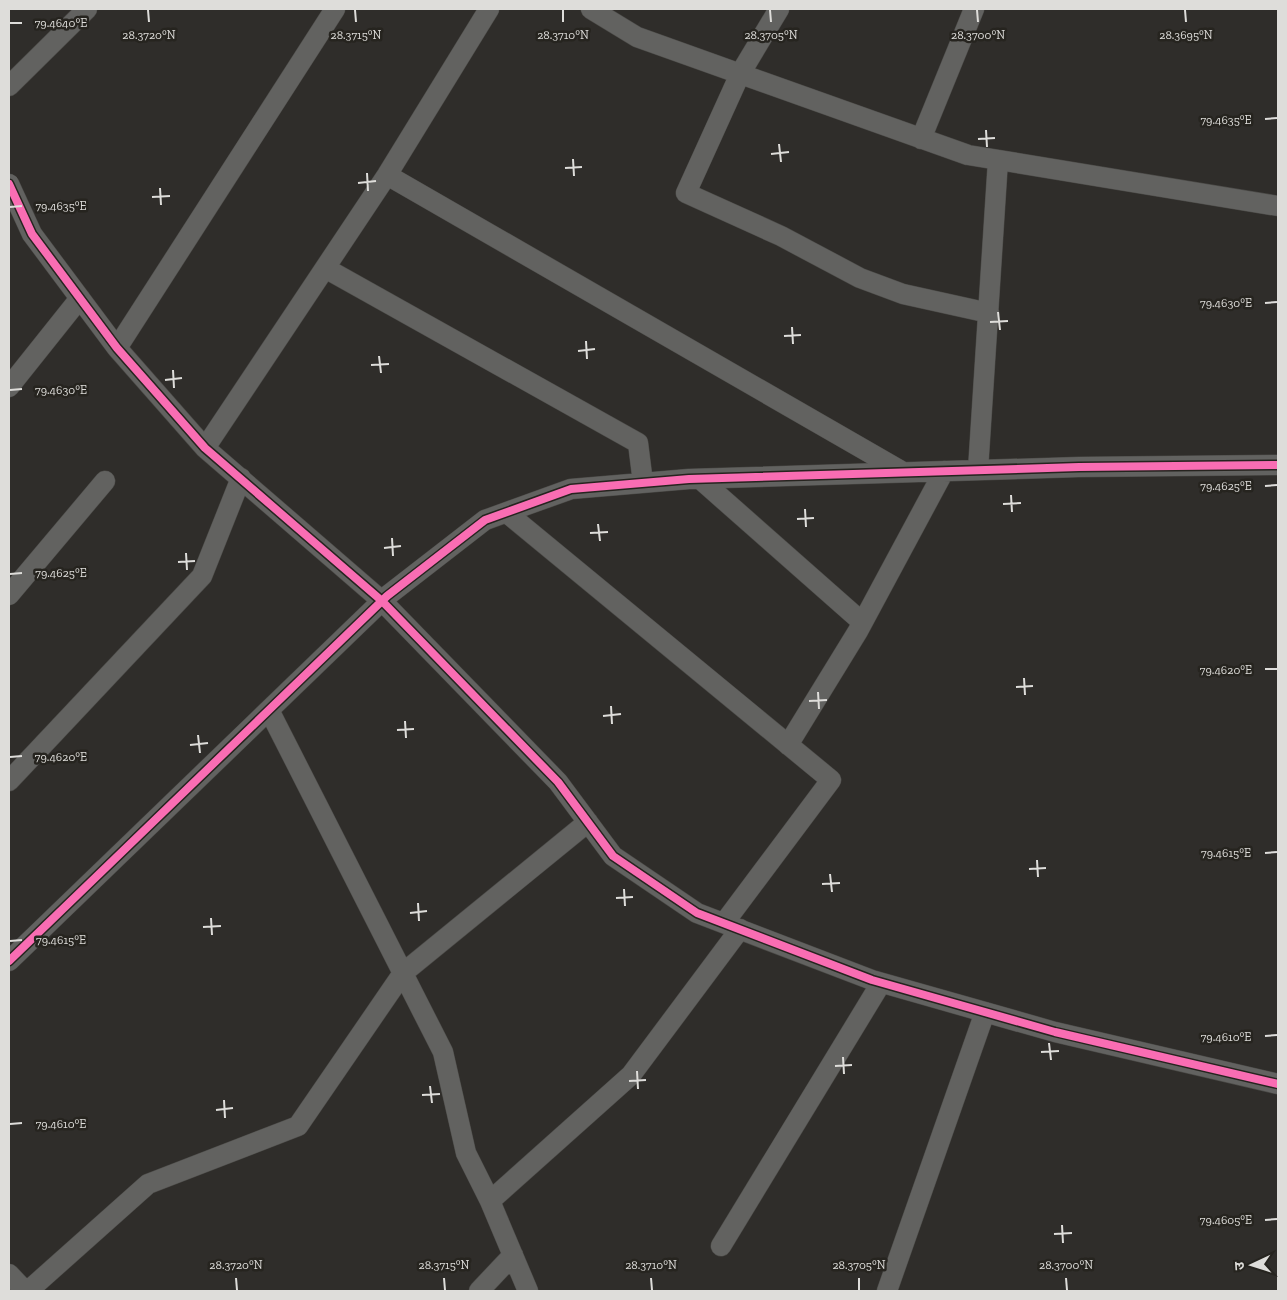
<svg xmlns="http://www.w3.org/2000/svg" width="1287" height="1300" font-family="'Zilla Slab','Noto Sans Devanagari',serif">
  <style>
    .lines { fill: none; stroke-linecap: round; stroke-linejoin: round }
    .street-casing { stroke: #4b4a47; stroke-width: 21 }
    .street { stroke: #626260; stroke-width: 20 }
    .cycleway-casing { stroke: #26241f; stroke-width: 11 }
    .cycleway { stroke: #f96db3; stroke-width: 8 }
    .ticks { fill: none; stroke: #deddda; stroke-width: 2 }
    .ticks-label { font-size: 12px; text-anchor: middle; fill: #deddda; stroke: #26241f; stroke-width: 5; stroke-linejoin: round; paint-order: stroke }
  </style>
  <rect width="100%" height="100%" fill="#2f2d2a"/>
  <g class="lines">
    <g class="street-casing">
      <path id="street" d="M591 9 637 37 968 155 1278 206
        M779 9 740 74 686 193 781 236 860 278 903 294 989 313
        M9 86 87 9
        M921 139 974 9
        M387 175 903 472
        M9 184 32 234 117 348 205 448 382 601 558 782 613 856 697 913 872 980 1055 1032 1278 1084
        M325 268 638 443 643 483
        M117 348 335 9
        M9 387 80 298
        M205 448 387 175 489 9
        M978 470 998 160
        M700 479 862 622
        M507 513 831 780 724 923
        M9 595 105 481
        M269 710 443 1052 466 1153 490 1201 528 1291
        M788 745 858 631 944 471
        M9 781 202 576 241 478
        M9 961 387 596 485 520 571 489 689 479 1079 467 1278 465
        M490 1201 631 1075 740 929
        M721 1246 881 983
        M9 1274 25 1291
        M28 1291 148 1184 298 1126 403 973 588 822
        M479 1291 513 1255
        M887 1291 985 1012"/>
    </g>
    <use href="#street" class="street"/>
    <g class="cycleway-casing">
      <path id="cycleway" d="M9 184 32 234 117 348 205 448 382 601 558 782 613 856 697 913 872 980 1055 1032 1278 1084
        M9 961 387 596 485 520 571 489 689 479 1079 467 1278 465"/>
    </g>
    <use href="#cycleway" class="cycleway"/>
  </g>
  <path class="ticks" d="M148 10 149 22M355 10 356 22M563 10V22M770 10 771 22M977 10 978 22M1185 10 1186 22M10 23H22M1265 119 1277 118M986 130 987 147M978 139 995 138M779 144 781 162M771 154 789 152M573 159 574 176M565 168 582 167M367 173 368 191M358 183 376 181M160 188 161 205M152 197 170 196M10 207 22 206M1265 303 1277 302M998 312 1000 330M990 322 1008 321M792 327 793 344M784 336 801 335M586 341 587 359M578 351 595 349M379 356 381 373M371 365 389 364M173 370 174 388M165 380 182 378M10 390 22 389M1265 486 1277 485M1011 495 1012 512M1003 504 1021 503M805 509 806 527M797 519 814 518M598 524 600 541M590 533 608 532M392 538 393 556M384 548 401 546M186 553 187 570M178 562 195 561M10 574 22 573M1265 669H1277M1024 678 1025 695M1016 687 1033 686M818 692 819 709M809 701 827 700M611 706 612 724M603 716 621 714M405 721 406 738M397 730 414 729M198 735 200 753M190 745 208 743M10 757 22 756M1265 853 1277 852M1037 860 1038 877M1029 869 1046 868M830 874 832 892M822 884 840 883M624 889 625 906M616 898 633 897M418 903 419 921M410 913 427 911M211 918 212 935M203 927 221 926M10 941 22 940M1265 1036 1277 1035M1049 1043 1051 1060M1041 1052 1059 1051M843 1057 844 1074M835 1066 852 1065M637 1071 638 1089M629 1081 646 1080M430 1086 432 1103M422 1095 440 1094M224 1100 225 1118M216 1110 233 1108M10 1124 22 1123M1265 1220 1277 1219M1062 1225 1063 1243M1054 1234 1072 1233M236 1278 237 1290M444 1278 445 1290M651 1278 652 1290M859 1278V1290M1066 1278 1067 1290"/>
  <g class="ticks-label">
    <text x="61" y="27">79.4640°E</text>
    <text x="149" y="39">28.3720°N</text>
    <text x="356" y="39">28.3715°N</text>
    <text x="563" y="39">28.3710°N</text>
    <text x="771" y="39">28.3705°N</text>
    <text x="978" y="39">28.3700°N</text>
    <text x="1186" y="39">28.3695°N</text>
    <text x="1226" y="124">79.4635°E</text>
    <text x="61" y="210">79.4635°E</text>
    <text x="1226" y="307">79.4630°E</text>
    <text x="61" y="394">79.4630°E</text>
    <text x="1226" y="490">79.4625°E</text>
    <text x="61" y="577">79.4625°E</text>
    <text x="1226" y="674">79.4620°E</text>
    <text x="61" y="761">79.4620°E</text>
    <text x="1226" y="857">79.4615°E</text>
    <text x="61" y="944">79.4615°E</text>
    <text x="1226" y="1041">79.4610°E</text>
    <text x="61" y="1128">79.4610°E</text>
    <text x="1226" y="1224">79.4605°E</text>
    <text x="236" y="1269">28.3720°N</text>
    <text x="444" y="1269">28.3715°N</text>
    <text x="651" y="1269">28.3710°N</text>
    <text x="859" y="1269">28.3705°N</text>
    <text x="1066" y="1269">28.3700°N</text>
  </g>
  <rect width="1287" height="1300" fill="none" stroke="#deddda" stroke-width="20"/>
  <g transform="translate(1252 1265) rotate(266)" stroke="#26241f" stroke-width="4" paint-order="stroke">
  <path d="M0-4L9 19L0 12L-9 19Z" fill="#deddda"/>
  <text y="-8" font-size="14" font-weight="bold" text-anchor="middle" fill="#deddda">उ</text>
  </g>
</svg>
